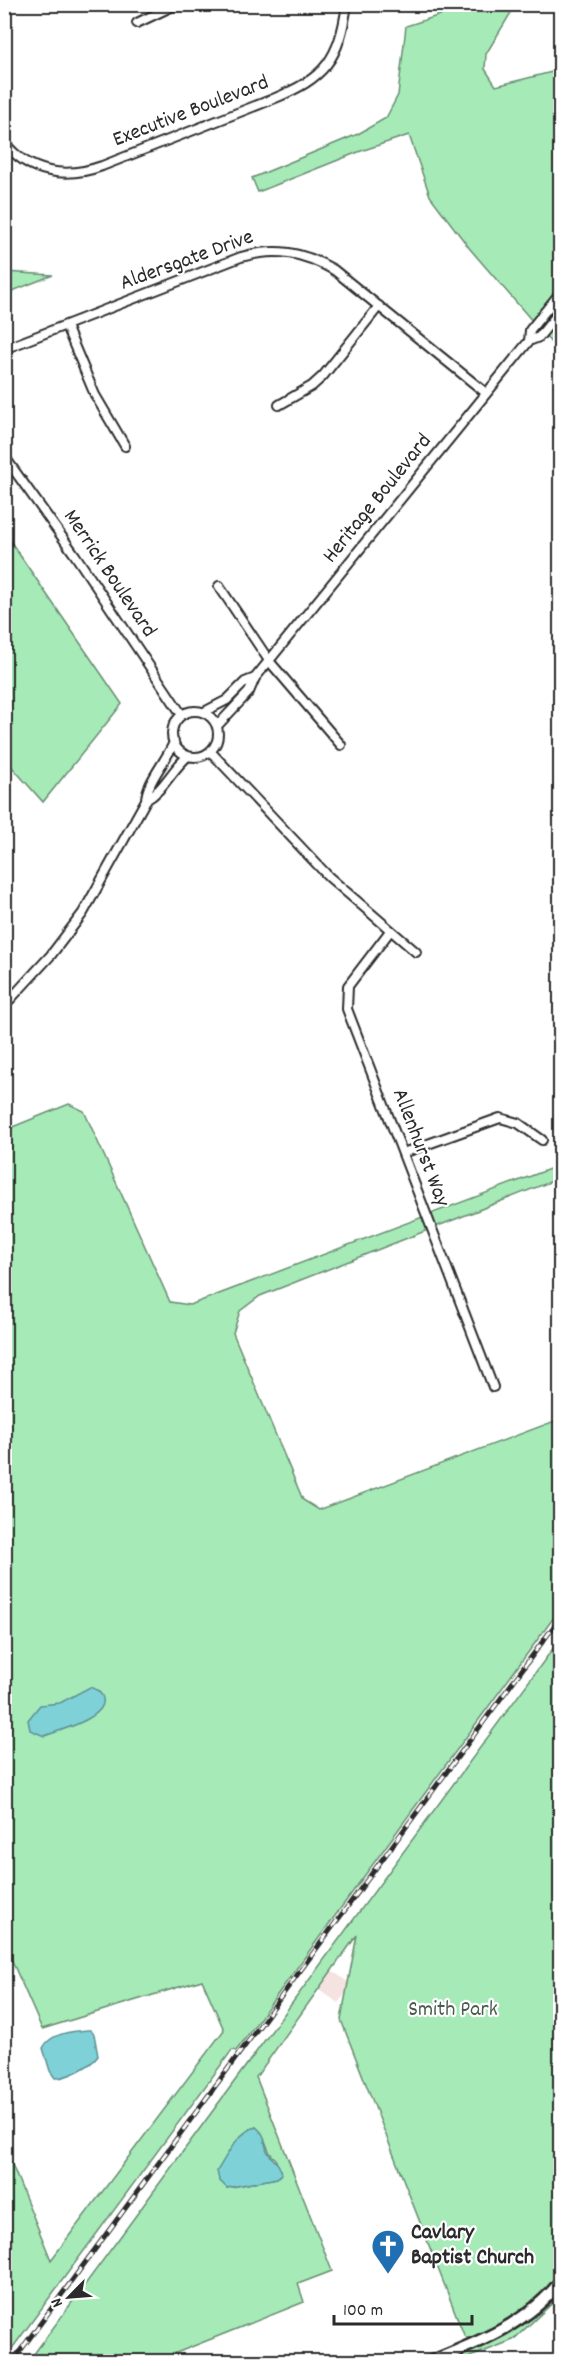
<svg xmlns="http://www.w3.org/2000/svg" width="565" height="2366" font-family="Dekko,sans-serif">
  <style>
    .built { fill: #f4e3e0 }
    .green { fill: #a6ebb7; stroke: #688b71; stroke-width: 1.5; fill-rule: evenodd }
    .water { fill: #7fd1d8; stroke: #5d8f93; stroke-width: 1.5 }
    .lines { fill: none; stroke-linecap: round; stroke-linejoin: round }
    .street-casing { stroke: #2b2b2b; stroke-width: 12 }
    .secondary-casing { stroke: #2b2b2b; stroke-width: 15 }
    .street { stroke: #fff; stroke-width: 8 }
    .secondary { stroke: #fff; stroke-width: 10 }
    .rail-casing { stroke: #2b2b2b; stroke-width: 5 }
    .rail { stroke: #fff; stroke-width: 3; stroke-dasharray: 9; stroke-linecap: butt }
    .labels { text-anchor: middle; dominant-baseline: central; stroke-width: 4.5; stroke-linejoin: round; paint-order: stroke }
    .street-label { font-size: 22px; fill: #2b2b2b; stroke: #fff }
    .park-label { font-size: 22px; fill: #4a5b4e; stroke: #fff }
    .poi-label { font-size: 22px; font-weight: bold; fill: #2b2b2b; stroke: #fff; text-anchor: start }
  </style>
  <rect width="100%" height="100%" fill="#fff"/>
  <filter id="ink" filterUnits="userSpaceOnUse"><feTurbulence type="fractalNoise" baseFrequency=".0167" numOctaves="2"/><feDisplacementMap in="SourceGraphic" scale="12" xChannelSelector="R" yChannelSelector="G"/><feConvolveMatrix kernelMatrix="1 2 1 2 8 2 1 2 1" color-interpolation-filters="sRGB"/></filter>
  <g filter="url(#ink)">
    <path class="built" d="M331 1970 352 1985 338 2003 318 1988Z"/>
    <path class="green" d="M462 5H510L512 11 486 54 485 69 496 86 560 70V353L470 249 430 196 409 135 361 151 258 192 252 178 358 134 386 118 398 95 406 26 456 10Z
      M5 272 53 275 5 294Z
      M4 532 122 704 43 802 5 759Z
      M69 1104 84 1111 170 1302 190 1305 560 1165V1178L260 1296 240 1311 233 1333 303 1500 319 1510 560 1419V1609L236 2051 232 2050 5 2358 4 2145 51 2260 224 2030 202 1980 42 2029 5 1945V1130Z
      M560 1639V2275L558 2278 515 2316 470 2340 464 2335 341 2020 357 1935 256 2077 332 2271 298 2284 304 2302 156 2361 28 2362ZM256 2127C268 2136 264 2151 276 2159L277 2178 227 2188C232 2167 232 2133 256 2127Z
      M560 2289V2296L513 2340 460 2361 445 2362C488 2345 531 2327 560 2289Z"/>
    <path class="water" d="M90 1687C96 1689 102 1692 103 1699 107 1718 58 1731 44 1736L30 1730 28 1720 40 1705 60 1703Z
      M90 2030 94 2034 98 2056C91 2066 68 2078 55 2078L50 2071 43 2048C51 2032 75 2031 90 2030Z
      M256 2127C269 2137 262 2144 269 2154 274 2162 280 2162 281 2174L277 2178 227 2188 219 2180 217 2171C227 2156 237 2132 256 2127Z"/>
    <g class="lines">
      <g class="street-casing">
        <path id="street" d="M137 23 177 4
          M4 142C29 174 66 179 102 166L273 99C325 78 339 60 347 4
          M66 326 95 395 125 446
          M529 341 530 330 560 293
          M4 349 241 257C276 247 303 252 334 270L486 393
          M279 405 312 386 323 376 379 306
          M4 456 75 555 182 715
          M219 586 270 662 341 745
          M172 734a23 23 0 1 1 46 0a23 23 0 1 1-46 0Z
          M204 712 227 700 245 682 255 678
          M217 726 249 692 255 678 529 341 539 337 560 311
          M174 742C167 760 146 783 146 800 164 790 172 769 188 756
          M210 751 329 877 416 952
          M390 931 348 986 347 1009 493 1387
          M4 1006 51 955 83 913 146 800
          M403 1153 500 1118 518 1123 542 1140"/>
      </g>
      <g class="secondary-casing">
        <path id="secondary" d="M430 2362C479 2342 527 2324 560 2282"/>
      </g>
      <use href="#street" class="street"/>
      <use href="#secondary" class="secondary"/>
      <g class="rail-casing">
        <path id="rail" d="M12 2362 560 1618"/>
      </g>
      <use href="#rail" class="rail"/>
    </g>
  </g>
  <defs>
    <g id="church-pin" transform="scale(1.725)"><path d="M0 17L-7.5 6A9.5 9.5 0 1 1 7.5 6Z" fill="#1f6fb2" stroke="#fff"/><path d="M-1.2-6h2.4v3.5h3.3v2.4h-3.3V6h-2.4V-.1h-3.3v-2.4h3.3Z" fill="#fff"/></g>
  </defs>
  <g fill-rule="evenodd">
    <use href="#church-pin" x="388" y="2246"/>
  </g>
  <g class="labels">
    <g class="street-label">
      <text transform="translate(191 112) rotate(-21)">Executive Boulevard</text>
      <text transform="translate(187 261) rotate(-20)">Aldersgate Drive</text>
      <text transform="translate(378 499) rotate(-51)">Heritage Boulevard</text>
      <text transform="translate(109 574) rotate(56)">Merrick Boulevard</text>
      <text transform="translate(420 1148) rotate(69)">Allenhurst Way</text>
    </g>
    <g class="park-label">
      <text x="453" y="2010">Smith Park</text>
    </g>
    <g class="poi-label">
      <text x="411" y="2233">Cavlary<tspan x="411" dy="25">Baptist Church</tspan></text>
    </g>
  </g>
  <rect width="565" height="2366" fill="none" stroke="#fff" stroke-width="24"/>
  <rect x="12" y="12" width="541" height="2342" fill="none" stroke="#2b2b2b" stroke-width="2" filter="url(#ink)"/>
  <g transform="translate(69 2297) rotate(245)" stroke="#ffffff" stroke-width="4.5" paint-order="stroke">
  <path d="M0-4.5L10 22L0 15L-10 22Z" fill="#2b2b2b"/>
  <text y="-9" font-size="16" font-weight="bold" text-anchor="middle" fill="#2b2b2b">N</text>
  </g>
  <path d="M334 2315v9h138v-9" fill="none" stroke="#2b2b2b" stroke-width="3"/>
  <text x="343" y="2315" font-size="18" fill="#2b2b2b" stroke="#ffffff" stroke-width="4.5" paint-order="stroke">100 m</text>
</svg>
